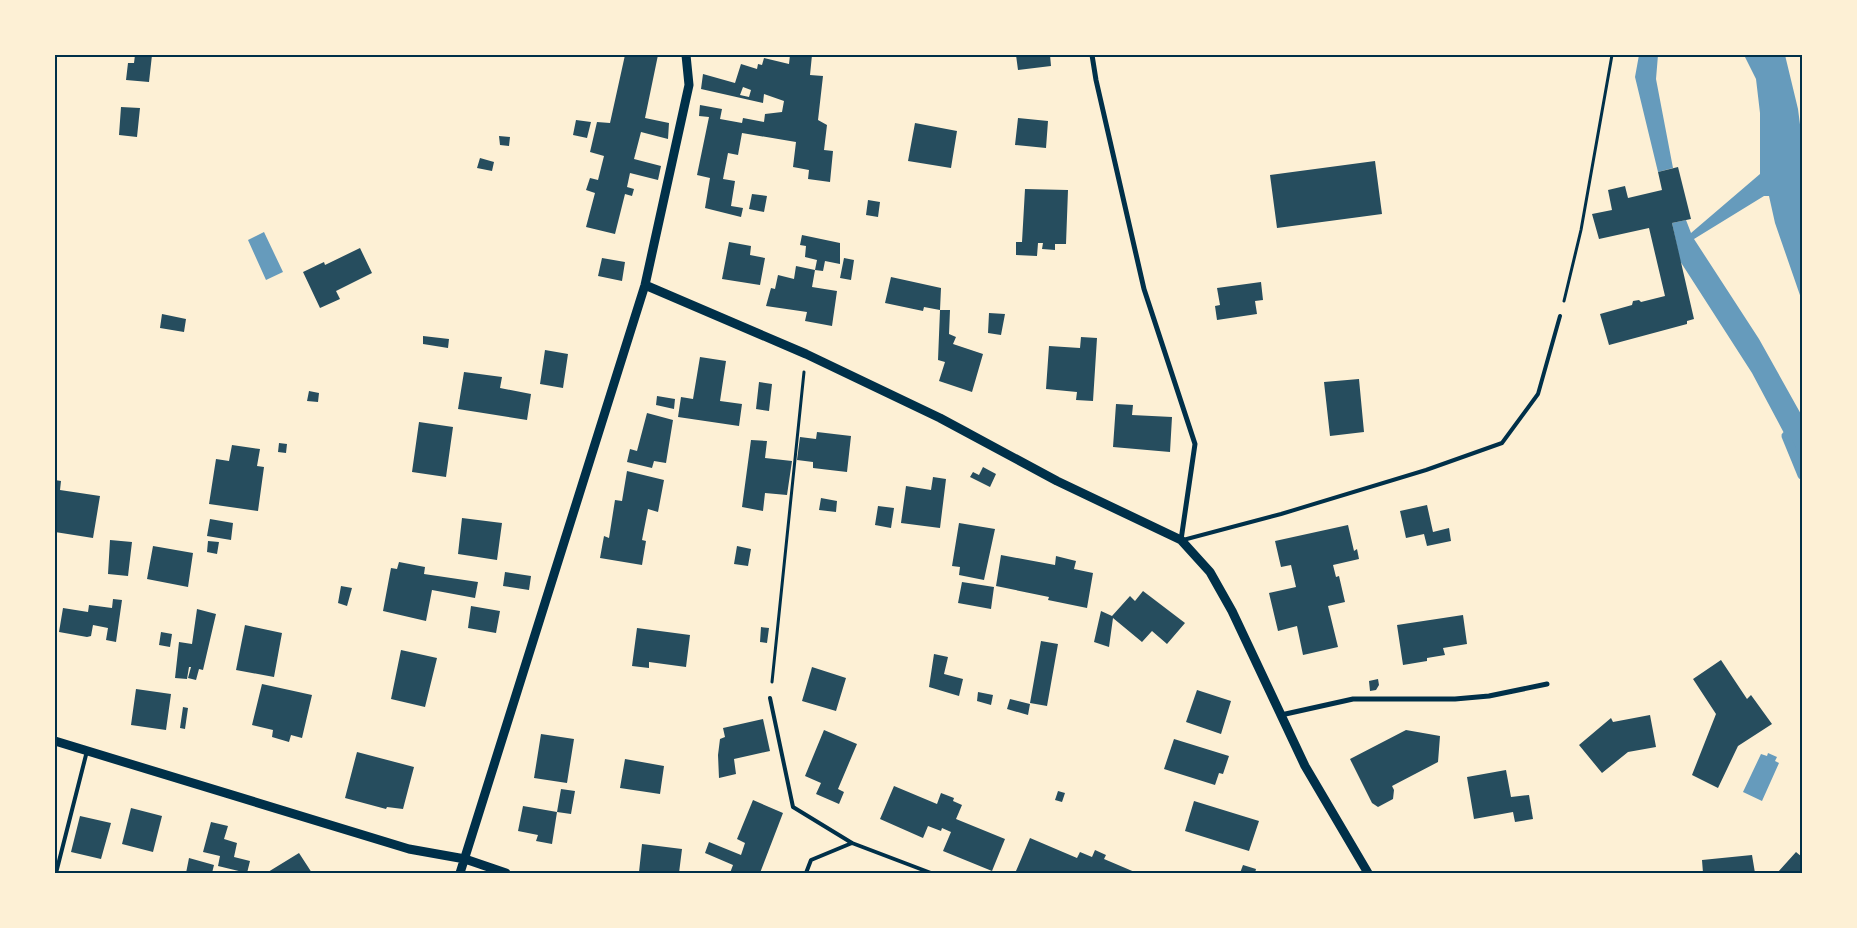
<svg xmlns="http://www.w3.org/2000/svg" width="1857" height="928" font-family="Bitter,serif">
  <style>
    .water { fill: #669bbc }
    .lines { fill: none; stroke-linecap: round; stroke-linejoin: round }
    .stream { stroke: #669bbc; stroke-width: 9 }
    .building { fill: #264d5e; fill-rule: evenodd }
    .path { stroke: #003049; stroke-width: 3 }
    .service { stroke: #003049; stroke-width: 4 }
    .minor { stroke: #003049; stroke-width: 5 }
    .tertiary { stroke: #003049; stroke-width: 9 }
    .neatline { fill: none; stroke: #003049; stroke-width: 2 }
  </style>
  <rect width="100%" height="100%" fill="#fdf0d5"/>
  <path class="water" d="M1639 55H1658L1656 79 1673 168 1658 172 1635 77Z
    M1744 55H1785L1798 109 1802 140V301L1775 223 1769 196H1764L1694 239 1759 339 1802 416V473L1785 435 1752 373 1680 261 1672 223 1686 220 1691 233 1760 174V113L1756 79Z
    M264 232 283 272 266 280 248 240Z
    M1761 754 1767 756 1768 753 1777 757 1775 761 1779 763 1762 801 1743 792Z"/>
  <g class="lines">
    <path class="stream" d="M1786 436 1802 475"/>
  </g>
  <path class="building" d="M135 55H152L149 82 126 80 128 63H134Z
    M625 55H658L645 118 669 123 668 139 641 132 634 159 661 166 658 180 630 173 627 187 634 189 632 196 625 194 615 234 586 227 595 193 586 190 590 178 598 180 604 156 590 152 597 122 610 123Z
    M790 55H812L810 75 823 76 818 120 827 125 824 150 833 151 830 182 808 179 809 170 793 167 796 142 742 133 738 155 728 153 723 179 735 181 731 206 743 208 741 217 705 208 710 178 697 175 709 117 699 116 700 105 722 109 720 119 742 123 743 118 764 122 765 114 782 112 784 101 764 94 763 103 701 89 703 74 735 83 741 64 757 69 758 64 762 65 764 58 789 64ZM743 87 751 90 749 97 740 95Z
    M1016 55H1050L1051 66 1018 70Z
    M121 107 140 108 137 137 119 135Z
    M1018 118 1048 121 1046 148 1015 145Z
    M576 120 591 122 587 138 573 135Z
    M915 123 957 131 951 168 908 161Z
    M499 136 510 137 509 146 500 145Z
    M480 158 494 162 492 171 477 168Z
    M1375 161 1382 214 1277 228 1270 175Z
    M1678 167 1691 219 1672 223 1694 319 1687 321V324L1609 345 1600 314 1632 305 1633 301 1639 300 1641 302 1665 296 1649 228 1599 239 1592 214 1612 210 1608 190 1625 186 1628 198 1662 190 1658 172Z
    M1025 189 1068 190 1066 244H1055V250L1042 249 1043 243H1038L1037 256 1016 255V242H1022Z
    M752 194 767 196 764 212 749 209Z
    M868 200 880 202 878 217 866 215Z
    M802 235 840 243V264L825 261 823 271 815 270 817 260 805 257 806 246 800 245Z
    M729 242 751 246 750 255 765 258 760 285 722 279Z
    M360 248 372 273 336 291 340 299 320 308 303 272 324 262 325 265Z
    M602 258 625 262 622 281 598 276Z
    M844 258 854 260 851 280 840 278Z
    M796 266 815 270 812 287 837 291 832 326 805 321 807 312 766 306 771 288 775 289 778 275 794 279Z
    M891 277 941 288 940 310 924 307 923 311 885 303Z
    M1261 282 1263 300 1255 301 1257 314 1217 320 1215 306 1220 305 1217 288Z
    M940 310H950L949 334 956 337 953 344 983 354 972 392 939 381 945 362 938 360Z
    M989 313 1005 314 1001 335 988 333Z
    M162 314 186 319 184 332 160 328Z
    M423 336 449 339 448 348 423 344Z
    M1081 337 1097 338 1093 401 1076 400 1077 392 1046 389 1049 346 1080 348Z
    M545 350 568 354 563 388 540 384Z
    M700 357 726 361 720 401 742 404 739 426 678 417 681 397 693 399Z
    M464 372 502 377 500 388 531 394 527 420 458 409Z
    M1359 379 1364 432 1330 436 1324 382Z
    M759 382 772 384 769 411 756 409Z
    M309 391 319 393 318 402 307 401Z
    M657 396 675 399 674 409 656 405Z
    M1116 404 1133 405 1132 415 1172 417 1170 452 1113 447Z
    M647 413 673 420 666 463 654 461 652 468 627 462 630 449 637 451Z
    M419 422 453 427 446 477 412 472Z
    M817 432 851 436 847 472 813 468V462L797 460 800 437 816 439Z
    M751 440 767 441 765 458 792 461 787 495 765 493 763 511 742 507Z
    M279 443 287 444 286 453 278 452Z
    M232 445 260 449 257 466 264 467 258 511 209 504 216 459 229 461Z
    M983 467 996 474 990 487 970 477 973 472 979 475Z
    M627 471 664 480 658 512 648 509 642 540 646 541 642 565 600 558 604 536 609 538 615 500 622 501Z
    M933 477 946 479 940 528 901 523 906 486 931 490Z
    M55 480 61 481 60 490 100 496 93 538 55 532Z
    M821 498 837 501 836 512 819 510Z
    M1427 505 1433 532 1449 528 1451 541 1427 546 1424 534 1406 538 1400 511Z
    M878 506 894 508 891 528 875 525Z
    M462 518 502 523 497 560 458 554Z
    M210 519 233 523 231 540 207 536Z
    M959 523 995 529 984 580 959 575 960 567 952 566Z
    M1348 525 1354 551 1357 549 1359 559 1333 565 1336 577 1339 576 1345 602 1328 606 1338 647 1303 655 1297 626 1278 631 1269 593 1296 587 1291 565 1281 567 1275 541Z
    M110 540 132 542 128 576 108 574Z
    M208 541 219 542 217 554 207 552Z
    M153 546 193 553 188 587 147 579Z
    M737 546 751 549 748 566 734 564Z
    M1001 555 1055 565 1056 556 1076 561 1074 569 1093 573 1087 608 1048 600 1049 597 996 586Z
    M399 562 425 567 424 574 478 582 475 598 432 590 426 621 383 611 391 568 397 569Z
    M505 572 531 576 529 590 503 586Z
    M962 582 994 587 991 609 958 603Z
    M341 586 352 588 347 606 338 603Z
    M1143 591 1185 623 1167 644 1152 631 1142 642 1113 618 1109 647 1094 642 1101 611 1112 616 1130 596 1135 601Z
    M113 599 122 600 116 642 106 640 108 628 93 625 91 636 87 637 59 632 63 608 88 612 89 605 112 608Z
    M471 606 500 611 496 633 468 628Z
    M197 609 216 614 203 670 199 669 196 680 188 678 191 667H189L187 679 175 678 179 642 192 644Z
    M1463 615 1467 644 1443 648 1445 655 1427 658V661L1403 665 1397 625Z
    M245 625 282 633 274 677 236 670Z
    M761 627 769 628 767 643 760 642Z
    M637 628 690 635 686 667 649 662V668L632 666Z
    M161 632 172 634 170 647 159 645Z
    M1041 641 1058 644 1047 706 1030 703Z
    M401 650 437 658 425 707 391 699Z
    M934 654 948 657 944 674 963 679 959 696 929 687Z
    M1721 660 1747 699 1751 695 1772 724 1738 746 1718 788 1692 775 1716 714 1693 679Z
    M812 667 846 678 836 711 802 701Z
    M1378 679 1379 685 1376 690 1370 691 1369 681Z
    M262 684 312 695 302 738 291 735 289 742 272 737 273 730 252 725Z
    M136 689 171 694 166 730 131 725Z
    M1197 690 1231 701 1221 734 1186 722Z
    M978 692 993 695 991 705 977 701Z
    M1010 699 1030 704 1028 715 1007 709Z
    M183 707 188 708 185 729 180 728Z
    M1650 715 1656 747 1628 752 1602 773 1579 745 1611 718 1613 722Z
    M763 719 770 751 734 759 736 774 719 778 718 755 720 739 725 737 723 728Z
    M824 730 857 744 838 789 844 792 839 804 816 794 821 783 805 776Z
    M1406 730 1440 736 1438 762 1392 786 1394 790 1393 799 1378 807 1372 803 1350 759Z
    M541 734 574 739 567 783 534 778Z
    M1174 739 1229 756 1223 774 1219 773 1215 785 1164 769Z
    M357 752 414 767 403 809 387 807 386 809 345 798Z
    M625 759 664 766 660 794 620 788Z
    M1506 770 1511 797 1529 795 1533 819 1515 822 1513 812 1474 819 1467 777Z
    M894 786 937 804 941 793 954 798 953 801 962 805 956 819 1005 839 992 871 943 851 951 832 942 828 941 831 928 826 923 838 880 819Z
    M561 789 575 791 571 814 557 812Z
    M1058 791 1065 793 1062 802 1055 800Z
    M753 800 783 813 760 873H730L733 865 705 853 709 842 741 855 745 843 737 839Z
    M1194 801 1259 821 1249 851 1185 831Z
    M523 806 557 812 552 844 536 841 538 835 518 831Z
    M131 808 162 816 153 852 122 844Z
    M80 816 111 823 101 859 71 852Z
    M211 822 228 826 224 839 237 843 234 857 250 861 247 873 218 866 220 856 203 852Z
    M1030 838 1077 858 1080 852 1092 857 1095 850 1106 855 1104 859 1137 873H1021L1016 871Z
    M642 844 682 849 679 873 639 872Z
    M1796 852 1802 857V873H1777Z
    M299 853 312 873H269L268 872Z
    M1752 855 1755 873H1703L1702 860Z
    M189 858 214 865 212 873H186Z
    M1243 865 1256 869 1255 873H1240Z
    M1483 871H1502V873H1483Z"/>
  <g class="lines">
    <path class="path" d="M1564 301 1581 230 1612 55
      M772 682 804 372"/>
    <path class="service" d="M1183 540 1281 514 1426 470 1502 443 1538 394 1560 316
      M770 698 793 807 852 843
      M56 873 87 751
      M806 873 811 860 852 843 931 873"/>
    <path class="minor" d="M1092 55 1096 80 1144 289 1195 444 1181 540
      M1281 715 1353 699H1455L1489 696 1547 684"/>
    <path class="tertiary" d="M645 285 806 354 940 418 1057 481 1181 540 1210 572 1232 611 1305 766 1368 873
      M55 741 409 849 465 859 506 873
      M460 873 645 285 689 85 686 55"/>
  </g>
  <rect width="1857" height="928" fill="none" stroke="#fdf0d5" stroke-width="112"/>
  <rect x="56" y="56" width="1745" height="816" class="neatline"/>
</svg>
